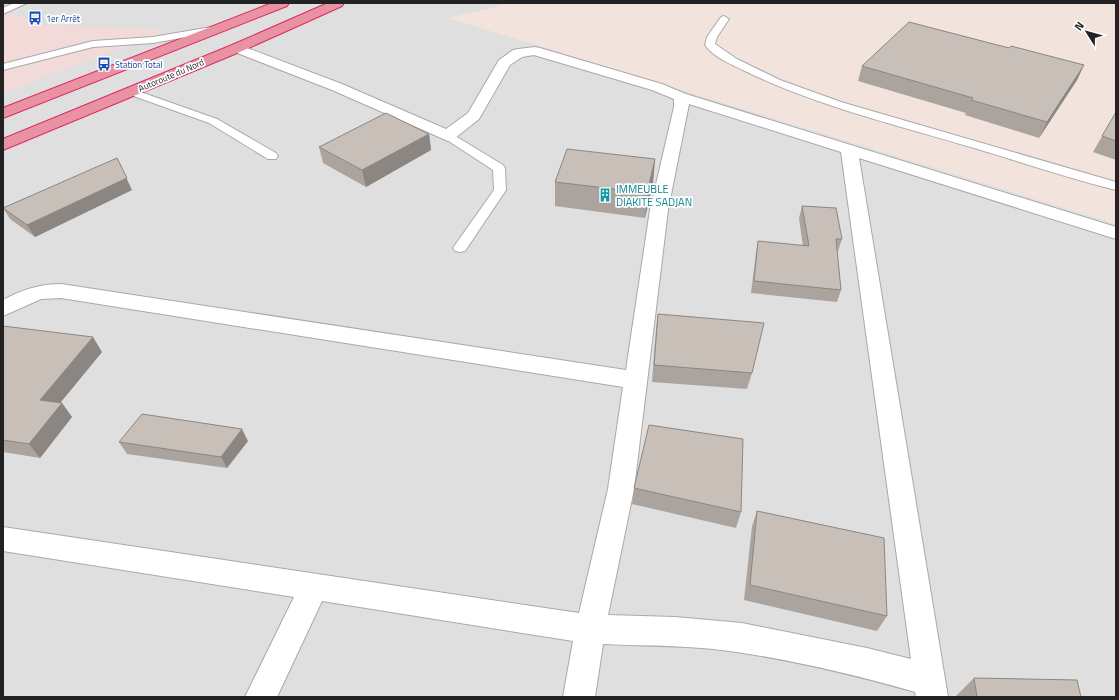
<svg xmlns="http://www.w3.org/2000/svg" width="1119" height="700" font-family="'Titillium Web',sans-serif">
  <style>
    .residential { fill: #e0dfdf }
    .commercial { fill: #f2dad9 }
    .military { fill: #f3e3dd }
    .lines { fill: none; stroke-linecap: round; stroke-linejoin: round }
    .service-casing { stroke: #a9a9a9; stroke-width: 2 }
    .minor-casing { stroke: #a9a9a9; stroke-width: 2 }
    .motorway-casing { stroke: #dc2a67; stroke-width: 2 }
    .service { fill: #fff; fill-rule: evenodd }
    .minor { fill: #fff; fill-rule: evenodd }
    .motorway { fill: #e892a2; fill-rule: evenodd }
    .wall { fill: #aba49e }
    .shaded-wall { fill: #8b8681 }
    .building { fill: #c7bfb8; stroke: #8b8681 }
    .labels { text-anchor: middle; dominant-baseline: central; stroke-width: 3.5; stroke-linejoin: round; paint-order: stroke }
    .far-transit-label { font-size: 9px; fill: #164399; stroke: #fff; text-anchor: start }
    .far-street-label { font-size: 9px; fill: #222; stroke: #fff }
    .culture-label { font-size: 11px; fill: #0d838f; stroke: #fff; text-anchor: start }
  </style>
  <rect width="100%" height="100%" fill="#f2efe9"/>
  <path class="residential" d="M3 3H1116V697H3Z"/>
  <path class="commercial" d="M3 11 45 25 168 30 3 93Z"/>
  <path class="military" d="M504 3H1116V224L448 18 496 7Z"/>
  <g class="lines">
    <g class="service-casing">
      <path id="service" d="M14 3H27L3 14V8Z
        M724 16 729 19 717 37 715 44 737 59 780 80 841 102 1116 182V190C1068 178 1021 162 974 148 897 125 817 106 745 71 731 64 714 58 705 45L707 37 721 17Z
        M217 26 222 29 220 31 153 43 93 47 3 70V64L93 41 153 37Z
        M132 89 217 119 276 153 278 156 276 159H268L209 123 128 94 127 92Z
        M448 132 452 134 503 165 505 168 506 190 465 251 460 252 455 251 453 248 494 190 493 170 444 138 442 136 444 134Z"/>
    </g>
    <g class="minor-casing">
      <path id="minor" d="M237 44 342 84 446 129 468 113 499 60 513 50 518 49 535 47 540 48 662 84 686 94 1116 227V239L859 158 948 697H916L915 692C859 676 801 662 743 653 697 645 649 646 603 644L595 697H563L573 641 322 601 277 697H245L294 597 3 551V527L579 613 608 489 623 387 61 298 41 299 3 316V300C21 290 40 284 61 284L626 370 650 210 674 107V99L652 90 534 55 522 57 510 65 479 119 454 139 448 141 332 90 232 51 230 48 232 45ZM689 104 841 152 911 659 867 648 742 623 675 617 608 615 634 489 668 210Z"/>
    </g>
    <g class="motorway-casing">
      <path id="motorway" d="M272 3H289L287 6 3 118V108Z
        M328 3H344L342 6 242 51 3 150V139L232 45Z"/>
    </g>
    <use href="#service" class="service"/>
    <use href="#minor" class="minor"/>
    <use href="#motorway" class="motorway"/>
  </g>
  <path class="wall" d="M1009 48 1084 65 1077 80 1039 138 965 115 966 113 858 81 862 66Z
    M1116 112V160L1093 152Z
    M429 134 431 150 366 187 323 163 319 147Z
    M655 159 653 183 645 218 555 206V182Z
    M132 190 35 237 10 219 3 208Z
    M802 206 842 239 838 251H837L841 290 837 302 751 293 756 253 758 241 803 246 799 218Z
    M658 314 752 373 747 389 652 382 656 330Z
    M3 326 102 352 61 402 72 417 40 458 3 452Z
    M248 441 227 468 127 454 119 442Z
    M634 488 741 512 736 528 632 504Z
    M757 511 887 616 877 631 744 600 752 526Z
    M974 678 1081 697H955Z"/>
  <path class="shaded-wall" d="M1084 65 1077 80 1039 138 1047 122Z
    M429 134 431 150 366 187 362 170Z
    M117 158 132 190 35 237 27 225Z
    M655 159 653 183 645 218 647 193Z
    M93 337 102 352 51 414 40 400Z
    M62 403 72 417 40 458 29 444Z
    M242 429 248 441 227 468 221 457Z"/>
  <path class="building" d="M909 22 1009 48 1011 46 1084 65 1047 122 971 100 973 98 862 66Z
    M1116 112V141L1102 136Z
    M386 113 429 134 362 170 319 147Z
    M567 149 655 159 647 193 555 182Z
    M117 158 127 178 27 225 3 208Z
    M802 206 836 208 842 239H836L841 290 754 281 758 241 809 246Z
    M658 314 764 323 752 373 654 365Z
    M3 326 93 337 40 400 62 403 29 444 3 440Z
    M142 414 242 429 221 457 119 442Z
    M649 425 743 439 741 512 634 488Z
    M757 511 884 538 887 616 750 585Z
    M974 678 1077 680 1081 697H977Z"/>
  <defs>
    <g id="bus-bare" transform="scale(1.08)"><path d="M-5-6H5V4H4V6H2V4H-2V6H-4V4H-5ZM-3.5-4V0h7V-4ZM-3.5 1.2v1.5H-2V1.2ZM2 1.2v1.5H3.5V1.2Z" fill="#1a4fb4" stroke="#fff" stroke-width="2.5" paint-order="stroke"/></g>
    <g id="building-bare" transform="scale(1.08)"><path d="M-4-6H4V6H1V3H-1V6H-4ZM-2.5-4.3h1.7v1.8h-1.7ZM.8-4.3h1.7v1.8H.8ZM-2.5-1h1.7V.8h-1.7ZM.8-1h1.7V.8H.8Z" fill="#0f9aa8" stroke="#fff" stroke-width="2.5" paint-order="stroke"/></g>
  </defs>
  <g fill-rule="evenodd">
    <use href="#bus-bare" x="35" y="18"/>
    <use href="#bus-bare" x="104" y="64"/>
    <use href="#building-bare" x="605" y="195"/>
  </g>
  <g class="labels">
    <g class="far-transit-label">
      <text x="46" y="18">1er Arrêt</text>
      <text x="115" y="64">Station Total</text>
    </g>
    <g class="far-street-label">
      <text transform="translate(171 75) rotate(-23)">Autoroute du Nord</text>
    </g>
    <g class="culture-label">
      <text x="616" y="189">IMMEUBLE<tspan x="616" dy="13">DIAKITE SADJAN</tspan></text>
    </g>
  </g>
  <rect width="1119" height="700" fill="none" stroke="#222222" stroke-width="8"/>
  <g transform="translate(1087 32) rotate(307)" stroke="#ffffff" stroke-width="3" paint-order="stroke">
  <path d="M0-3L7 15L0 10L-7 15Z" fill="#222222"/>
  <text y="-6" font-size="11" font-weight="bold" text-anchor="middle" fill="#222222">N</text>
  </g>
</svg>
